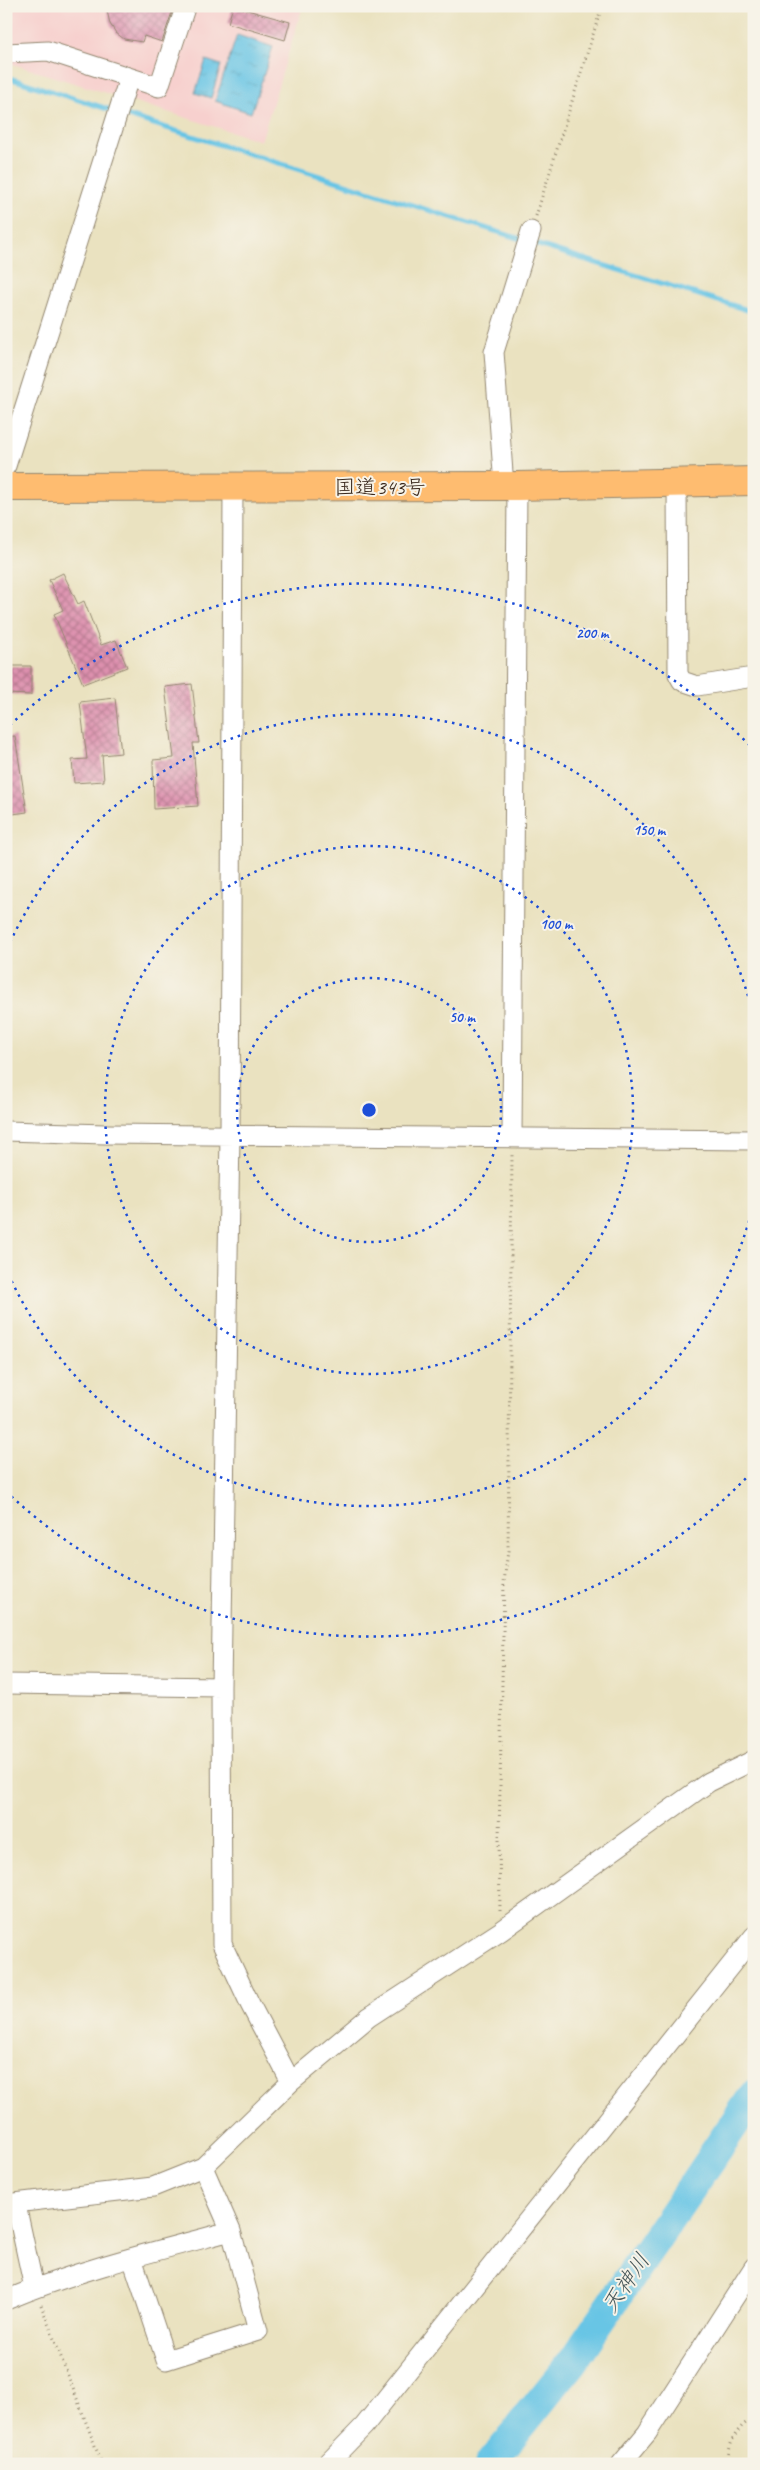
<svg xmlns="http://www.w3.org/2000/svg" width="760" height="2470" font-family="Caveat,'Klee One',sans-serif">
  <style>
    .built { fill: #f7d0ce }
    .water { fill: url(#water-ripples); stroke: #517882 }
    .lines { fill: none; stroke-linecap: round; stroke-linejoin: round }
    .stream { stroke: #67c5e5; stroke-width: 5 }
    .river { stroke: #67c5e5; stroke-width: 31 }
    .building { fill: url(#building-cross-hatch) }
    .minor-casing { stroke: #92866f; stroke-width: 21 }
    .highway-casing { stroke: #92866f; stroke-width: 30 }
    .path { stroke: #92866f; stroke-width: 3; stroke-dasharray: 1 4; stroke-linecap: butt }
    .minor { stroke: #fff; stroke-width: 19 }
    .highway { stroke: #febc70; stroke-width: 28 }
    .ring { fill: none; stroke: #1d4ed8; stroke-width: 2.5; stroke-dasharray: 2.5 5 }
    .labels { text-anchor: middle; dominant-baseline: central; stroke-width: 4; stroke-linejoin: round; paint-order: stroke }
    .street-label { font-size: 21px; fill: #3b2a1e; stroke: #f7f3e8 }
    .water-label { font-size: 22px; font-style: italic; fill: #48585a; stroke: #f7f3e8 }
    .centre { fill: #1d4ed8; stroke: #f7f3e8; stroke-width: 2.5 }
    .ring-label { font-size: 15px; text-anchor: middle; font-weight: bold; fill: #1d4ed8; stroke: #f7f3e8; stroke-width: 4; stroke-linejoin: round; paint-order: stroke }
  </style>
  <defs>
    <pattern id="water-ripples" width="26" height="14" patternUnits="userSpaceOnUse" patternTransform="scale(1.25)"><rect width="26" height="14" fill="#67c5e5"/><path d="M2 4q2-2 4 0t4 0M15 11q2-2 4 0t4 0" fill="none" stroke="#5aa9c4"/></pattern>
    <pattern id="building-cross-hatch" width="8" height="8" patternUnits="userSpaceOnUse" patternTransform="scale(1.25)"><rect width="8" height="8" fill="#dd90ae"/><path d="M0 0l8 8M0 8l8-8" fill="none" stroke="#b4768d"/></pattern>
  </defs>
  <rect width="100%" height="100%" fill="#f7f3e8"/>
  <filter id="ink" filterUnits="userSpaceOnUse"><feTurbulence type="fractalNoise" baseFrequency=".02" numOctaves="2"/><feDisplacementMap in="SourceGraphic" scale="10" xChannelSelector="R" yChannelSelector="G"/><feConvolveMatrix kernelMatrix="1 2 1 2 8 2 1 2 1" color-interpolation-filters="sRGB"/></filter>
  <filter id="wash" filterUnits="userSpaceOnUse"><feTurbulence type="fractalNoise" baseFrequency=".0096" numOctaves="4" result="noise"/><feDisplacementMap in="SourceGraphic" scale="20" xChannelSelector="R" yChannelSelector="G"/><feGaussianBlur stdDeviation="1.12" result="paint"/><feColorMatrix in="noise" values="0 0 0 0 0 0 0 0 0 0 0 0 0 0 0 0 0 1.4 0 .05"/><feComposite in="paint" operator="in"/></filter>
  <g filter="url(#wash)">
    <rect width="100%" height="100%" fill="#eae2c0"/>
    <path class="built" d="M6 6H303L261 141 6 62Z"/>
    <path class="water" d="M237 35 273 47 251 113 215 101Z
      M206 60 221 65 211 98 195 93Z"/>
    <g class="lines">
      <path class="stream" d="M6 77 114 111
        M122 114 524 240
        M532 243 754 312"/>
      <path class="river" d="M490 2464 572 2362 754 2095"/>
    </g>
    <g id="blocks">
      <path class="building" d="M106 6H174L162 42 144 36 142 42 124 39 116 33 110 24Z
        M233 6 290 22 285 40 228 23Z
        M63 573 78 604 84 601 101 645 116 640 127 667 83 684 54 614 63 610 49 580Z
        M6 666H31V695L6 694Z
        M192 684 199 743H193L198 806 154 809 153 760 174 758 165 687Z
        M115 698 121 753 102 755 104 781 74 783 72 760 87 759 80 702Z
        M15 736 27 812 6 815V737Z"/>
    </g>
  </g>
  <g filter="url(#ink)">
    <use href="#blocks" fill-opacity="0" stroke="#92866f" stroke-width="1"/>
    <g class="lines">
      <g class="minor-casing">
        <path id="minor" d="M6 53 48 51 159 87 185 8
          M6 466 129 78
          M677 482 678 674 682 681 697 686 747 678
          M504 486 494 352 531 231
          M233 488 230 1134 221 1687 222 1944 250 2004 291 2082
          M6 1131 105 1134 754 1140
          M512 1137 517 486
          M6 1684 221 1687
          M6 2204 153 2187 203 2167 291 2082 369 2017 501 1931 709 1782 754 1760
          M16 2205 34 2288
          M132 2258 166 2360 258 2331 231 2231 203 2167
          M6 2300C78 2270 156 2251 231 2231
          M327 2464 364 2426 754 1936
          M621 2464 647 2433 754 2267"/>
      </g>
      <g class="highway-casing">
        <path id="highway" d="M6 487 517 486 754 481"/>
      </g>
      <path class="path" d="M536 216 602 6
        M500 1911 499 1839 504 1582 508 1551 512 1155
        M41 2305 102 2464
        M728 2464C728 2443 736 2427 754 2418"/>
      <use href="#minor" class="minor"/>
      <use href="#highway" class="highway"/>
    </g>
  </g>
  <g class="ring">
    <circle cx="369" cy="1110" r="132"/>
    <circle cx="369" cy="1110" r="264"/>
    <path d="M753 1206A396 396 0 0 1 7 1271M7 949A396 396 0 0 1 753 1014"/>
    <path d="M751 1473A527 527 0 0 1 10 1495M10 725A527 527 0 0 1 751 747"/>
  </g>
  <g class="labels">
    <g class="street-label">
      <text x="380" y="487">国道343号</text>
    </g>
    <g class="water-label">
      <text transform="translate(626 2283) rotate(-56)">天神川</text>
    </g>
  </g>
  <circle cx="369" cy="1110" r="8" class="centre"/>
  <g class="ring-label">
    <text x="592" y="638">200 m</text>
    <text x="649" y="835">150 m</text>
    <text x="556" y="929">100 m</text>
    <text x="462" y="1022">50 m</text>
  </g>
  <rect width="760" height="2470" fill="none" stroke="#f7f3e8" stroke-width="25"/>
</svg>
